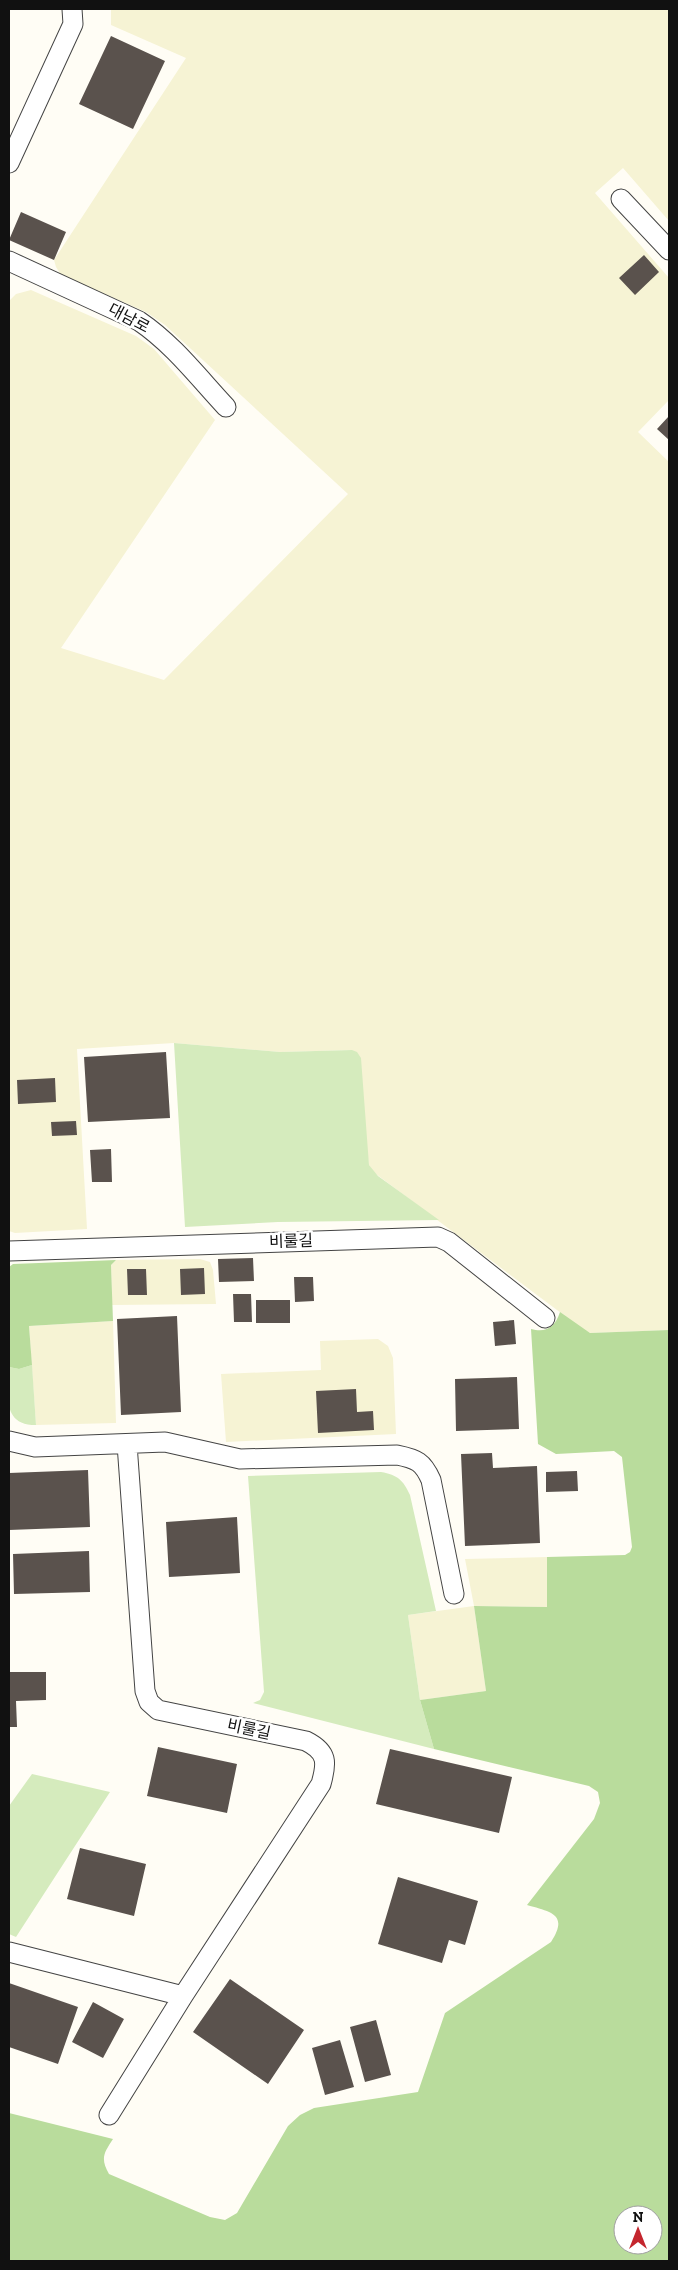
<svg xmlns="http://www.w3.org/2000/svg" width="678" height="2270" font-family="'Zilla Slab','Noto Sans KR',serif">
  <style>
    .farmland { fill: #f6f3d4 }
    .green { fill: #d5ebbd }
    .forest { fill: #b9dc9c; fill-rule: evenodd }
    .building { fill: #5a524d }
    .lines { fill: none; stroke-linecap: round; stroke-linejoin: round }
    .lane-casing { stroke: #444; stroke-width: 21 }
    .lane { stroke: #fff; stroke-width: 19 }
    .labels { text-anchor: middle; dominant-baseline: central; stroke-width: 5; stroke-linejoin: round; paint-order: stroke }
    .street-label { font-size: 16px; fill: #111; stroke: #fff }
  </style>
  <rect width="100%" height="100%" fill="#fffdf5"/>
  <path class="farmland" d="M111 9H669V221L623 168 595 193 669 278V400L638 432 669 462V1330L590 1333 581 1328 372 1171 369 1165 352 1050 280 1052 174 1043 77 1049 87 1229 15 1233 9 1231V301L16 294 31 290 136 336 154 349 215 420 61 648 164 680 348 494 165 325 146 312 61 275 56 267 54 260 186 58 111 25Z
    M200 1259 210 1262 213 1270 216 1304 112 1305 111 1265 116 1260Z
    M113 1321 116 1423 36 1425 29 1326Z
    M378 1339 388 1346 393 1358 396 1434 226 1442 221 1374 321 1370 320 1341Z
    M547 1557V1607L474 1606 486 1691 420 1700 408 1615 474 1606 465 1559Z"/>
  <path class="green" d="M174 1043 280 1052 352 1050 357 1052 361 1058 369 1165 378 1176 439 1220 278 1222 185 1227Z
    M32 1365 36 1425C0 1425 9 1392 9 1367L19 1369Z
    M381 1472C398 1475 403 1480 410 1495L436 1611 408 1615 420 1700 434 1749 253 1703 260 1700 264 1692 248 1476Z
    M32 1774 110 1792 16 1937 9 1934V1806Z"/>
  <path class="forest" d="M116 1260 111 1265 113 1321 29 1326 32 1365 19 1369 9 1367V1267L13 1264Z
    M560 1312 590 1333 669 1330V2261H9V2113L113 2139C104 2153 100 2158 109 2174L210 2217 225 2220 237 2213 288 2126 300 2115 314 2108 418 2092 445 2013 551 1942C569 1914 551 1912 527 1905L594 1819 600 1803 598 1792 589 1786 434 1749 420 1700 486 1691 474 1606 547 1607V1557L625 1555 630 1552 632 1547 622 1457 614 1451 556 1454 538 1444 531 1329C547 1333 555 1327 560 1312ZM623 2215H653V2245H623Z"/>
  <path class="building" d="M111 36 165 61 133 129 79 104Z
    M21 212 66 232 54 260 9 240Z
    M644 255 659 272 635 295 619 278Z
    M669 416V440L657 429Z
    M166 1052 170 1118 88 1122 84 1057Z
    M55 1078 56 1102 18 1104 17 1080Z
    M76 1121 77 1135 52 1136 51 1122Z
    M111 1149 112 1182H92L90 1150Z
    M253 1258 254 1281 219 1282 218 1259Z
    M204 1268 205 1294 181 1295 180 1269Z
    M127 1269H146L147 1295H128Z
    M294 1277H313L314 1301 295 1302Z
    M233 1294H251L252 1322H234Z
    M256 1300H290V1323H256Z
    M177 1316 181 1412 121 1415 117 1319Z
    M514 1320 516 1344 495 1346 493 1322Z
    M517 1377 519 1429 456 1431 455 1379Z
    M356 1389 357 1412 373 1411 374 1430 318 1433 316 1391Z
    M492 1453 493 1468 537 1466 540 1543 465 1546 461 1454Z
    M88 1470 90 1527 9 1530V1473Z
    M577 1471 578 1491 546 1492V1472Z
    M237 1517 240 1573 169 1577 166 1522Z
    M89 1551 90 1592 14 1594 13 1554Z
    M9 1672H46V1700L16 1701 17 1727H9Z
    M158 1747 237 1764 227 1813 147 1796Z
    M390 1749 512 1777 499 1833 376 1804Z
    M80 1848 146 1864 134 1916 67 1899Z
    M398 1877 478 1901 465 1945 449 1940 442 1963 378 1944Z
    M230 1979 304 2030 268 2084 193 2032Z
    M9 1983 78 2007 58 2064 9 2047Z
    M93 2002 124 2019 103 2058 72 2042Z
    M376 2020 391 2075 365 2082 350 2027Z
    M340 2040 354 2087 325 2095 312 2048Z"/>
  <g class="lines">
    <g class="lane-casing">
      <path id="lane" d="M9 163 73 24 72 9
        M621 199 669 250
        M9 261 139 321C173 344 198 377 226 407
        M9 1251 438 1237 449 1242 545 1318
        M9 1441 35 1447 165 1442 240 1459 397 1455C417 1459 423 1462 431 1480L454 1594
        M9 1952 183 1996
        M109 2115 183 1996 321 1784C327 1763 328 1752 306 1741L158 1710 149 1702 145 1691 127 1444"/>
    </g>
    <use href="#lane" class="lane"/>
  </g>
  <g class="labels">
    <g class="street-label">
      <text transform="translate(129 318) rotate(28)">대남로</text>
      <text transform="translate(291 1241) rotate(-2)">비룰길</text>
      <text transform="translate(249 1729) rotate(12)">비룰길</text>
    </g>
  </g>
  <rect width="678" height="2270" fill="none" stroke="#111111" stroke-width="20"/>
  <g transform="translate(638 2230)"><circle r="24" fill="#ffffff" stroke="#a0a0a0"/>
  <path d="M0-4L9 19L0 12L-9 19Z" fill="#c4262e"/>
  <text y="-8" font-size="14" font-weight="bold" text-anchor="middle" fill="#111111">N</text>
  </g>
</svg>
